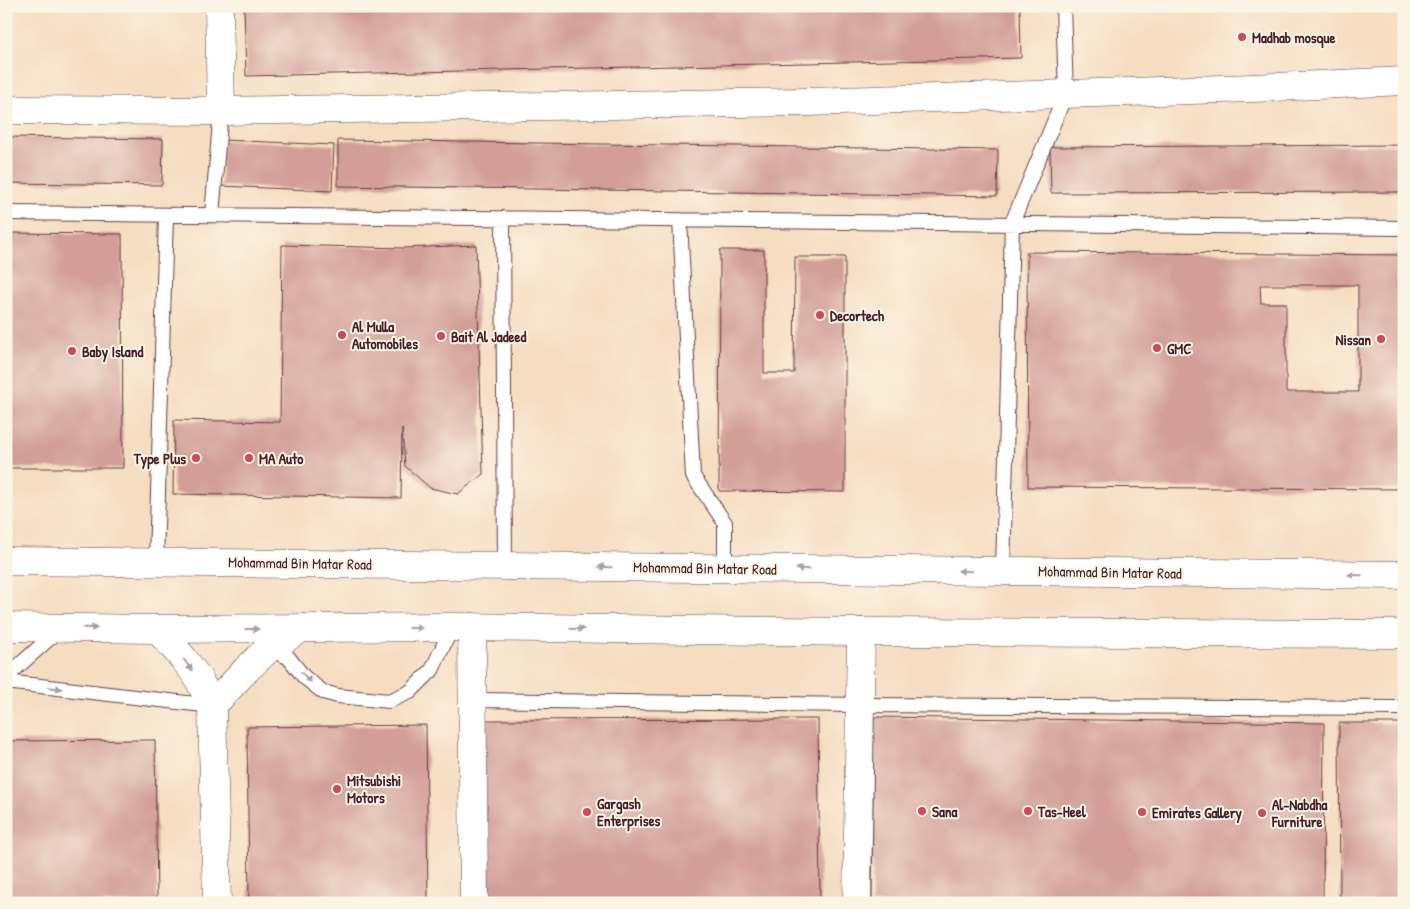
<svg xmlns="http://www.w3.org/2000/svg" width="1410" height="909" font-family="'Patrick Hand',sans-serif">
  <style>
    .building { fill: #d29e97; fill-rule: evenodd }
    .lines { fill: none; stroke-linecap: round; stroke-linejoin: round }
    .service-casing { stroke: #643c42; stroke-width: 16 }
    .minor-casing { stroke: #643c42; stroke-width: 29 }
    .tertiary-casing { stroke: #643c42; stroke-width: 29 }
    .service { stroke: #fff; stroke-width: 14 }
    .minor { stroke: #fff; stroke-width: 28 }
    .tertiary { stroke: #fff; stroke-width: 28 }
    .oneway { fill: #ae9aa0 }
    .poi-dot { fill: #d1495b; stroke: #fcf5e5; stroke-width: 2 }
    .labels { text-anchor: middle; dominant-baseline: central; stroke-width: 4; stroke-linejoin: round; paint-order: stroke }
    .poi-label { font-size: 15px; font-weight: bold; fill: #4a1f2b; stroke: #fcf5e5; text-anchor: start }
    .street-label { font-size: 15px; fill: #4a1f2b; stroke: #fcf5e5 }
  </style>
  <rect width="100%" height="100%" fill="#fcf5e5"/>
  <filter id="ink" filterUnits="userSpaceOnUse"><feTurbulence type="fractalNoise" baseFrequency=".02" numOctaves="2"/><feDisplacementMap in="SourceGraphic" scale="10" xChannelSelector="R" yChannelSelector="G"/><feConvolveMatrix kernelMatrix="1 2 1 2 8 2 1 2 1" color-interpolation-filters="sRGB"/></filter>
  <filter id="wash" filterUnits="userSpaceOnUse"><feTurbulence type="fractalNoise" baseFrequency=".0096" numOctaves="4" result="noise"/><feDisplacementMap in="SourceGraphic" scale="20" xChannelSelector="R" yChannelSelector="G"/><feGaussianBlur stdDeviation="1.12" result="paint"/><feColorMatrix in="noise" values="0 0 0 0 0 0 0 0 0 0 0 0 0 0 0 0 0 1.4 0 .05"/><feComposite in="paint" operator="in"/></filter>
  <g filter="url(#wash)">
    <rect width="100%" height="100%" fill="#f5ddc1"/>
    <g id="blocks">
      <path class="building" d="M244 6H1020L1021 58 246 76Z
        M6 137 163 139 162 185 6 183Z
        M223 140 334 145 332 191 221 186Z
        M338 140 998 150 997 196 338 186Z
        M1404 145V192L1051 193 1050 147Z
        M6 233 122 234 123 468H6Z
        M282 245 404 248 476 245 483 474 458 494 430 488 405 466 402 429 401 498 173 494 174 420 280 422Z
        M720 250H764V373H794L795 257H845V492L719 491Z
        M1027 252 1404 255V489L1028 487ZM1260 285H1358V392H1286V303H1261Z
        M874 717 1324 723 1323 903H872Z
        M818 719 820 903H485L483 720Z
        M1339 723H1404V903H1340Z
        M426 725 428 903H249L247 727Z
        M155 740 157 903H6V741Z"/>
    </g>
  </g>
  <g filter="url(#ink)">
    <use href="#blocks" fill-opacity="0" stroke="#643c42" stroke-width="1"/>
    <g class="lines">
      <g class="service-casing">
        <path id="service" d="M6 213 1404 228
          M212 215 221 111
          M503 218 505 566
          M680 220 693 476 725 523V568
          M156 562 166 215
          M1003 571 1012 223 1066 93 1063 6
          M268 649 288 657 304 677 323 692 338 696 389 701 410 692 432 670 452 627
          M6 677 60 629
          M6 682 212 706
          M472 700 860 705 1404 708"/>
      </g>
      <g class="minor-casing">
        <path id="minor" d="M219 6 221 111
          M6 110 221 111 808 102 1254 88 1404 81
          M472 627 474 903
          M157 629 184 659 198 678 212 706 217 903
          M212 706 247 669 268 649 302 628
          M857 903 861 632"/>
      </g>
      <g class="tertiary-casing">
        <path id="tertiary" d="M6 561 1404 575
          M6 627 157 629 452 627 861 632 1404 634"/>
      </g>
      <use href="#service" class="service"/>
      <use href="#minor" class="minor"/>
      <use href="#tertiary" class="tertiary"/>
    </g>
    <defs><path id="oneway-solid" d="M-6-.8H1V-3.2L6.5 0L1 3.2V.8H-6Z" transform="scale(1.25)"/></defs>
    <g class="oneway">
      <use href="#oneway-solid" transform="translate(605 567) rotate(-179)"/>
      <use href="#oneway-solid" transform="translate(803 569) rotate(-179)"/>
      <use href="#oneway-solid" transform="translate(965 571) rotate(-179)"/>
      <use href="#oneway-solid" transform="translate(1355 575) rotate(-179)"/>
      <use href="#oneway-solid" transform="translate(90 628) rotate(1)"/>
      <use href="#oneway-solid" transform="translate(415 628)"/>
      <use href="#oneway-solid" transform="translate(252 629)"/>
      <use href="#oneway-solid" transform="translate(577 629) rotate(1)"/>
      <use href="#oneway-solid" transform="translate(188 665) rotate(53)"/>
      <use href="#oneway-solid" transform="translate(306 677) rotate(44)"/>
      <use href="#oneway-solid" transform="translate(55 688) rotate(7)"/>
    </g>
  </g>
  <g class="poi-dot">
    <circle cx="1242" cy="37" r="5"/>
    <circle cx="820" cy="315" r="5"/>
    <circle cx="342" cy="335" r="5"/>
    <circle cx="441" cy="336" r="5"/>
    <circle cx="1381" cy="339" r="5"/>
    <circle cx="1157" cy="348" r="5"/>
    <circle cx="72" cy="351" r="5"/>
    <circle cx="196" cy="458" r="5"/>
    <circle cx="249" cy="458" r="5"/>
    <circle cx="337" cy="789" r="5"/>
    <circle cx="922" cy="811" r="5"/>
    <circle cx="1028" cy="811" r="5"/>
    <circle cx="587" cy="812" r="5"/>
    <circle cx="1142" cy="812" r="5"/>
    <circle cx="1262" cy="813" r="5"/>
  </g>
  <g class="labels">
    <g class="poi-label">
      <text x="1252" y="37">Madhab mosque</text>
      <text x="830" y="315">Decortech</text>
      <text x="352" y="326">Al Mulla<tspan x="352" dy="17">Automobiles</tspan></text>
      <text x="451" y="336">Bait Al Jadeed</text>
      <text x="1371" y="339" text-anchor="end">Nissan</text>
      <text x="1167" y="348">GMC</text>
      <text x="82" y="351">Baby Island</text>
      <text x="186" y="458" text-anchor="end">Type Plus</text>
      <text x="259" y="458">MA Auto</text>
      <text x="347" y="780">Mitsubishi<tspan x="347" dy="17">Motors</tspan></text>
      <text x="597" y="803">Gargash<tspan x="597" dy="17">Enterprises</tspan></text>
      <text x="1272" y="804">Al-Nabdha<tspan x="1272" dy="17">Furniture</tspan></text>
      <text x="932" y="811">Sana</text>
      <text x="1038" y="811">Tas-Heel</text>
      <text x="1152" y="812">Emirates Gallery</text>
    </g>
    <g class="street-label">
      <text transform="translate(300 563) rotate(1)">Mohammad Bin Matar Road</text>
      <text transform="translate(705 568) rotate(1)">Mohammad Bin Matar Road</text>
      <text transform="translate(1110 572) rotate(1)">Mohammad Bin Matar Road</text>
    </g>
  </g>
  <rect width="1410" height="909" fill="none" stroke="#fcf5e5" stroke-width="25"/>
</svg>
